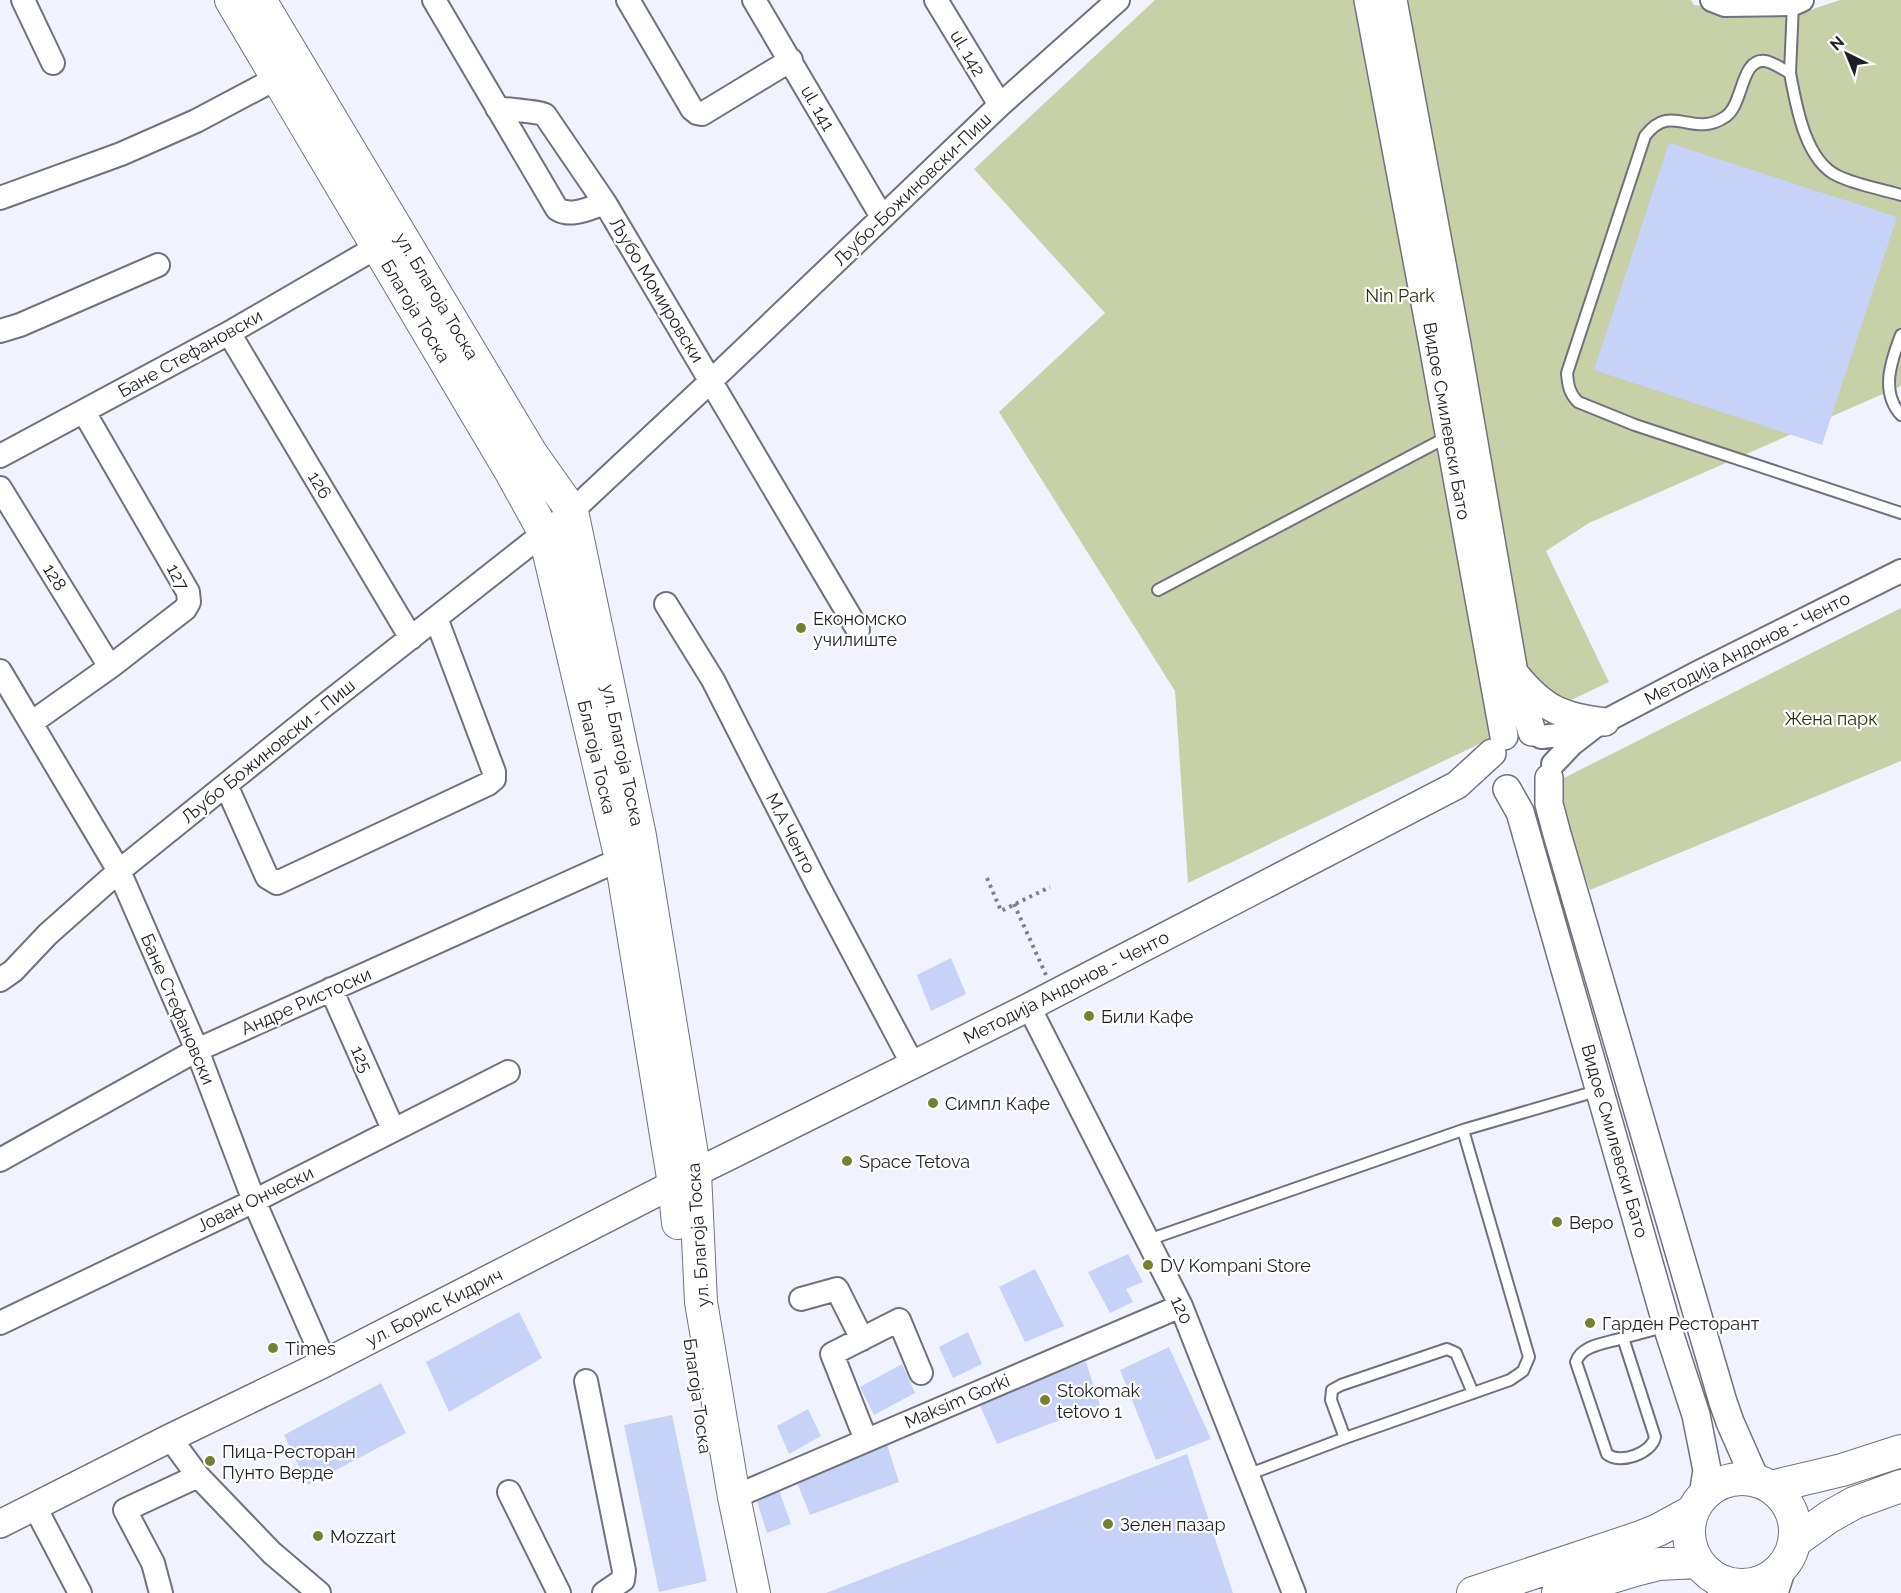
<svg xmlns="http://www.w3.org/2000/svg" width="1901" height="1593" font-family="Raleway,sans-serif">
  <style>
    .green { fill: #c8d0a8 }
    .building { fill: #c7d2f8 }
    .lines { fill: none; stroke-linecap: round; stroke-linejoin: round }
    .service-casing { stroke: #6f727c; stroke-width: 14 }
    .minor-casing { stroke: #6f727c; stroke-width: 26 }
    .tertiary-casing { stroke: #6f727c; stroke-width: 30 }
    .secondary-casing { stroke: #6f727c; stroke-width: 34 }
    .path { stroke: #7f8188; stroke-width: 4; stroke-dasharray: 3 4.5; stroke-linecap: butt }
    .service { stroke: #fff; stroke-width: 10 }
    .minor { stroke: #fff; stroke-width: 22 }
    .tertiary { stroke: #fff; stroke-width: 27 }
    .secondary { stroke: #fff; stroke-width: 32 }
    .poi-dot { fill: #75812e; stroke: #fff; stroke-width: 2 }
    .labels { text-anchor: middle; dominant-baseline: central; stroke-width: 4.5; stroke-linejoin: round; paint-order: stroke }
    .street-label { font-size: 18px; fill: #1e2024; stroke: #fff }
    .park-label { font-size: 18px; fill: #2a2f11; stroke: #fff }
    .poi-label { font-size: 18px; fill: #1e2024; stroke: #fff; text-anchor: start }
  </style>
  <rect width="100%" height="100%" fill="#f0f3fe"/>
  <path class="green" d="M1155 0H1691L1694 5 1792 16 1840 0H1901V386L1589 523 1546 551 1609 682 1188 883 1175 691 999 412 1105 313 974 169Z
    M1901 608V761L1590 890 1552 784Z"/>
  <path class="building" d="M1669 143 1897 217 1822 445 1594 370Z
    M951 958 966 994 931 1011 917 975Z
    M1128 1254 1143 1282 1126 1289 1133 1302 1110 1313 1088 1272Z
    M1035 1269 1064 1326 1025 1342 999 1287Z
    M519 1312 542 1358 449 1412 426 1362Z
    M968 1332 982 1364 953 1378 939 1347Z
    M1169 1347 1211 1439 1156 1460 1120 1370Z
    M1086 1362 1100 1405 997 1444 978 1401Z
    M902 1364 915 1393 874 1415 860 1387Z
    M381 1383 406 1433 308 1485 284 1435Z
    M808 1409 821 1436 789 1454 777 1426Z
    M672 1415 707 1581 659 1592 624 1425Z
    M884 1435 899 1482 810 1515 794 1475Z
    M1187 1454 1233 1593H826Z
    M779 1490 791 1524 767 1533 756 1498Z"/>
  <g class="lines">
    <g class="service-casing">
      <path id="service" d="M1793 4 1790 73C1782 69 1773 62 1765 61 1740 58 1744 105 1725 117 1692 139 1672 101 1645 136L1567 373C1568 385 1569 393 1578 402L1635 425 1901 513
        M1790 73C1796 105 1805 161 1838 176 1857 185 1881 189 1901 195
        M1901 335C1891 361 1880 392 1901 415
        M1158 590 1449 436
        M1148 1240 1463 1130 1600 1090
        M1623 1338 1655 1437C1652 1453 1620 1465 1607 1454L1576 1362C1581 1345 1607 1343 1623 1338Z
        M1623 1338 1667 1326
        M1345 1438 1331 1400 1332 1390 1341 1385 1447 1349 1456 1353 1473 1393
        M1247 1475 1345 1438 1510 1380 1523 1371 1529 1357 1463 1130"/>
    </g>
    <g class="minor-casing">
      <path id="minor" d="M23 0 53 63
        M434 0 557 209C572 218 589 208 605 203L858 630
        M628 0 692 109 697 113 702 114 791 60
        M754 0 882 217
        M936 0 1000 105
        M1712 0 1725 5 1793 4 1802 0
        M497 108C508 110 538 111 545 115L605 203
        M0 198 121 154 196 121 277 78
        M0 331 20 325 158 265
        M229 333 411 638
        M0 456 229 333 377 247
        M0 488 110 667
        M666 604 713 680 817 884 913 1065
        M0 671 119 871 197 1050 254 1201 325 1363
        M31 723 110 667 185 609 189 602 188 592 84 412
        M1541 737 1568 734 1587 729
        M1553 764 1572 744 1594 727 1699 672 1901 571
        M226 785 267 877 277 883 488 784 494 779V772L436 618
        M0 980 13 971 48 934 119 871 320 709 572 511 711 381 1000 105 1118 0
        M331 989 393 1129
        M1029 1007 1181 1306 1294 1593
        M0 1160 197 1050 621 859
        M801 1299 837 1289 862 1339
        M0 1323 254 1201 508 1072
        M586 1381 624 1571 623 1580 604 1593
        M170 1438 198 1476 272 1553 319 1593
        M866 1440 832 1354 899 1320 921 1373
        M509 1492 559 1593
        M734 1497 1181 1306
        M35 1507 80 1593
        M161 1593 153 1563 125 1510 198 1476"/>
    </g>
    <g class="tertiary-casing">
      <path id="tertiary" d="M1368 0 1432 340 1504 736
        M1393 0 1456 339 1514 673 1532 732
        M1516 675C1544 709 1562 717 1605 722
        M1549 778V804L1557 834 1723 1402 1730 1422 1756 1481
        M1507 789 1520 812 1667 1326 1696 1415 1707 1470 1703 1496
        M0 1524 170 1438 325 1363 695 1173 1029 1007 1457 785 1492 753
        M1717 1579 1723 1593
        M1774 1593 1782 1568"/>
    </g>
    <g class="secondary-casing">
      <path id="secondary" d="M231 0 511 472 544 532 621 859 674 1184 678 1223
        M260 0 531 453 572 511 640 836 695 1173 701 1302 734 1497 754 1593
        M1689 1532a53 53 0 1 1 106 0a53 53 0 1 1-106 0Z
        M1771 1487 1842 1470 1901 1451
        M1794 1542 1829 1517 1854 1503 1901 1486
        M1473 1593 1638 1538 1658 1530 1693 1511
        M1558 1593 1639 1569 1659 1564 1697 1562"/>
    </g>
    <path class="path" d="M987 878 1001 911 1050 887
      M1014 904 1046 975"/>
    <use href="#service" class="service"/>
    <use href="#minor" class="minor"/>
    <use href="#tertiary" class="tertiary"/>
    <use href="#secondary" class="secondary"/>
  </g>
  <g class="poi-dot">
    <circle cx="801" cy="628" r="6"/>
    <circle cx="1089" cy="1016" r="6"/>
    <circle cx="933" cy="1103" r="6"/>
    <circle cx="847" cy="1161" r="6"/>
    <circle cx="1557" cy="1222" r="6"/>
    <circle cx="1148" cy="1265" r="6"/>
    <circle cx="1590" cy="1323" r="6"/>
    <circle cx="273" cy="1348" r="6"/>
    <circle cx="1045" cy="1400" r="6"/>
    <circle cx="210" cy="1461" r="6"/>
    <circle cx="1108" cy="1524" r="6"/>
    <circle cx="318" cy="1536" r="6"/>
  </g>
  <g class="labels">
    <g class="street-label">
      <text transform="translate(968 53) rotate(59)">ul. 142</text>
      <text transform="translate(818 108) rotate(60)">ul. 141</text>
      <text transform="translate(912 189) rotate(-44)">Љубо-Божиновски-Пиш</text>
      <text transform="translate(657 290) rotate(59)">Љубо Момировски</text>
      <text transform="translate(437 296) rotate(59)">ул. Благоја Тоска</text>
      <text transform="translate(416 311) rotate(59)">Благоја Тоска</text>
      <text transform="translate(190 353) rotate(-29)">Бане Стефановски</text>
      <text transform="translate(1447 421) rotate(80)">Видое Смилевски Бато</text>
      <text transform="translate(320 485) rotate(59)">126</text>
      <text transform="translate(55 577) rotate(58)">128</text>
      <text transform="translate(178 577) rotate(63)">127</text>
      <text transform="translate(1747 648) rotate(-27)">Методија Андонов - Ченто</text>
      <text transform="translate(268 751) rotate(-39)">Љубо Божиновски - Пиш</text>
      <text transform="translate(623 755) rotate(78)">ул. Благоја Тоска</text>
      <text transform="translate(597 757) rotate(77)">Благоја Тоска</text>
      <text transform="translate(791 833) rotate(63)">М.А Ченто</text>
      <text transform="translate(1066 987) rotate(-27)">Методија Андонов - Ченто</text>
      <text transform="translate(306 1001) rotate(-24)">Андре Ристоски</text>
      <text transform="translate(178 1009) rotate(67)">Бане Стефановски</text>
      <text transform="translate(362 1059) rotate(66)">125</text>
      <text transform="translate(1615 1141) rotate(74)">Видое Смилевски Бато</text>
      <text transform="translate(255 1199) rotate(-26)">Јован Ончески</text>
      <text transform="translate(698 1235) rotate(-94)">ул. Благоја Тоска</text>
      <text transform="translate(434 1307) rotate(-27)">ул. Борис Кидрич</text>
      <text transform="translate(1182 1310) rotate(66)">120</text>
      <text transform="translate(698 1396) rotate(82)">Благоја Тоска</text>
      <text transform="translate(957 1401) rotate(-23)">Maksim Gorki</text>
    </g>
    <g class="park-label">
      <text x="1400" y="295">Nin Park</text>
      <text x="1831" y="718">Жена парк</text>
    </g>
    <g class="poi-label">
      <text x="813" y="618">Економско<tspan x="813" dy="21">училиште</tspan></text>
      <text x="1101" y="1016">Били Кафе</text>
      <text x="945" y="1103">Симпл Кафе</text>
      <text x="859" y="1161">Space Tetova</text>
      <text x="1569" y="1222">Веро</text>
      <text x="1160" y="1265">DV Kompani Store</text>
      <text x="1602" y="1323">Гарден Ресторант</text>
      <text x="285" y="1348">Times</text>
      <text x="1057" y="1390">Stokomak<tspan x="1057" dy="21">tetovo 1</tspan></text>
      <text x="222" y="1451">Пица-Ресторан<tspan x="222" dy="21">Пунто Верде</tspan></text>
      <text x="1120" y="1524">Зелен пазар</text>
      <text x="330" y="1536">Mozzart</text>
    </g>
  </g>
  <g transform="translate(1847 54) rotate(317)" stroke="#ffffff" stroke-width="4.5" paint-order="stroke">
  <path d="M0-4.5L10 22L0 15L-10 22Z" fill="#1e2024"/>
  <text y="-9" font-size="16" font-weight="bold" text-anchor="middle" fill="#1e2024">N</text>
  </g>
</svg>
